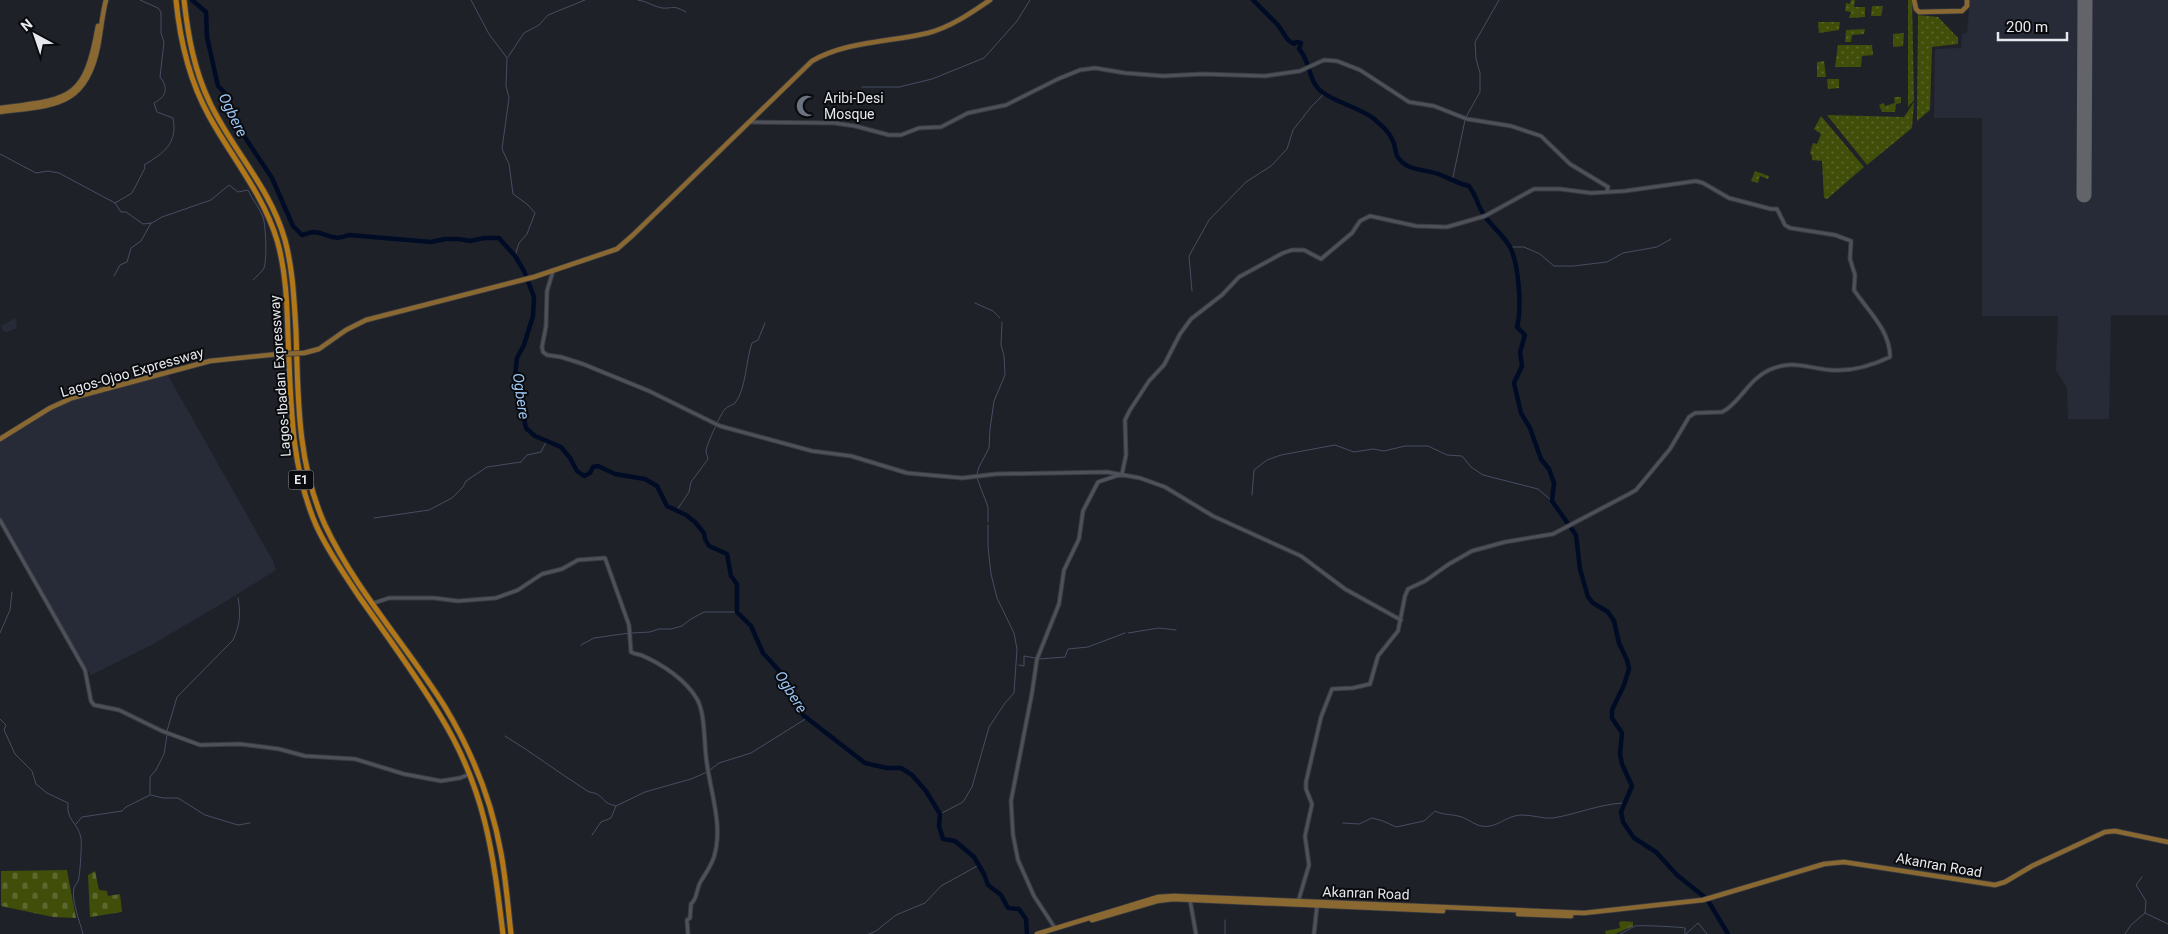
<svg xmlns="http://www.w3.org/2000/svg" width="2168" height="934" font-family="Roboto,sans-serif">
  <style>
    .built { fill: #272b38 }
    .grass { fill: url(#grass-dots) }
    .forest { fill: url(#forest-crowns) }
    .cemetery { fill: url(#cemetery-stones) }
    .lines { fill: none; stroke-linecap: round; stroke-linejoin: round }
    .stream { stroke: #454e61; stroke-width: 1 }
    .river { stroke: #000c25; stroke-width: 4.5 }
    .runway { stroke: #62646a; stroke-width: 15 }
    .minor-casing { stroke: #3a3c42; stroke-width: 5 }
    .major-casing { stroke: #3a3c42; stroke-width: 6 }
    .highway-casing { stroke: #3a3c42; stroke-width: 7 }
    .minor { stroke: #4e515a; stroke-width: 3 }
    .major { stroke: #8a6832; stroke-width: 4.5 }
    .highway { stroke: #b27717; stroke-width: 5 }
    .major-bridge-casing { stroke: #3a3c42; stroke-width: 6; stroke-linecap: butt }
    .major-bridge { stroke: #8a6832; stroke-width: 4.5 }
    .labels { text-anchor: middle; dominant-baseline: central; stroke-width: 4; stroke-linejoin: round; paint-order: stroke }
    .shield { fill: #0a0b0e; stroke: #a4a6aa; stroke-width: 1 }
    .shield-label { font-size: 12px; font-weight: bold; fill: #e6e8ed }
    .poi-label { font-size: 14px; fill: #e6e8ed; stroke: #0a0b0e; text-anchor: start }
    .street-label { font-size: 14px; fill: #e6e8ed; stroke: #0a0b0e }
    .water-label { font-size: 15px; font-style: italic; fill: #9ac4f2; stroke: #0a0b0e }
  </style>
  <defs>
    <pattern id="grass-dots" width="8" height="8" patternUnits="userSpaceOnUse" patternTransform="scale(1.25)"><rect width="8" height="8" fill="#404e0a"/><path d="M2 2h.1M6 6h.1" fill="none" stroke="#5c682e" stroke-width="1.8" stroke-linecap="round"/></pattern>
    <pattern id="forest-crowns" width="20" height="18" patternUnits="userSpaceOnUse" patternTransform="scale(1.25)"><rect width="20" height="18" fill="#404e0a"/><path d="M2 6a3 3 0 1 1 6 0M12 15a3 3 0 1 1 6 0" fill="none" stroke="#5c682e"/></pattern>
    <pattern id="cemetery-stones" width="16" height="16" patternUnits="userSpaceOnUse" patternTransform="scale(1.25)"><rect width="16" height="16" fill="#404e0a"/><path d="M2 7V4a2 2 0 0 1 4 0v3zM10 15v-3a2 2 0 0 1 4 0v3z" fill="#5c682e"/></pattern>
  </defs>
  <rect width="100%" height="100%" fill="#1f2129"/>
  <path class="built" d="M1970 0H2168V315H2111L2109 419H2068L2067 388 2056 370 2058 316H1982V118H1934L1935 49 1961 48 1962 34 1967 33Z
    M15 318 17 323 16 324 17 328 7 332 3 331 1 326Z
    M166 372 273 561 276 570 228 600 153 644 91 675 0 522V442L62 400Z"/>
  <path class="grass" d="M1851 0H1855L1854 7H1865V17L1849 18 1851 12 1845 11 1846 3 1850 4Z
    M1908 0H1912L1914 100 1908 107Z
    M1872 6H1883L1881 16H1871Z
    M1918 15 1938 17 1958 38V44L1932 47 1930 110 1917 121Z
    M1818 22H1840L1839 30 1819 33Z
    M1865 29 1864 34 1852 35 1851 42H1845L1846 30Z
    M1904 33 1903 46 1893 47V34Z
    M1838 45H1872L1873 55 1862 56 1861 67H1835Z
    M1824 61 1826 77H1817V62Z
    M1827 79H1839V88L1828 89Z
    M1894 97H1901V103L1896 104 1895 112H1882L1879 105 1884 103 1885 106 1895 103Z
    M1914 102 1912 128 1867 165 1827 115 1904 117Z
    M1821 116 1864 167 1827 199 1824 198 1822 161 1812 160V156L1810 153 1813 143 1817 144 1821 134 1814 129Z
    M1755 171 1769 176 1768 179 1760 176 1758 183 1751 181Z"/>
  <path class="forest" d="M1623 921 1633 922V926L1615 934H1606L1605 931 1620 928 1619 922Z"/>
  <path class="cemetery" d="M67 870 76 918 53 917 1 906V871Z
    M95 871 99 890 107 891 108 896 120 894 122 912 90 917 88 875Z"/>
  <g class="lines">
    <path class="stream" d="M471 0 489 34 507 58 506 86 509 98 502 149 509 164 513 194 527 204 535 213 527 234 519 243 515 256
      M638 0C647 1 654 7 662 8 675 9 671 4 686 12
      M508 57 524 33 539 25 548 15 585 0
      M862 87H899L932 79 984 58 1017 21 1030 0
      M1466 117 1480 92V73L1476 59 1475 42 1499 0
      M0 154 36 173 48 171 59 173 115 203 121 212H126L143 224 152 223 162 217 211 200 229 185 238 192 248 190C252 199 259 207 263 217 266 226 267 260 264 268 261 273 257 276 253 280
      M1452 182 1465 120
      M115 203 132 193 145 168 144 165C164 153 178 143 173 118L157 112 154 103C166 97 169 88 160 77L164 42 161 33V12L158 8 140 0
      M1510 247H1524L1540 254 1554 266H1573L1607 262 1623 253 1657 247 1671 239
      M114 276 120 265 127 262 131 248 141 241 151 223
      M1192 291 1189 256 1209 220 1246 182 1271 166 1287 149 1293 130 1311 107 1325 93
      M975 303 993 311 1000 318
      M977 474 979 467 989 448 990 429 994 401 1005 375 1004 356 1001 345 1002 322
      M977 478 988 507V522
      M1252 495 1254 470 1267 460 1281 455 1335 445 1354 452 1373 449 1384 451 1405 446H1428L1447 455 1462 456 1471 467 1483 475 1538 489 1552 501
      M677 510 689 492 691 482 708 459C708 457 706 453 706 451 706 446 721 413 725 409 728 406 733 405 735 403 746 390 746 359 752 343L758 340 765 323
      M374 518 429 510 452 498 463 487 466 481 487 467 521 462 527 455 541 452 546 442
      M0 633 10 610 12 592
      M632 633 650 632 659 629H671L682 626 691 619 704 612H737
      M1128 633 1159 628 1176 630
      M581 645 594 638 629 633
      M1039 659 1065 657 1068 649 1088 647 1125 633
      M1019 665 1024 666V656L1035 658
      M0 719 6 725 4 730 15 754 32 771 36 784 47 793 68 803C66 821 78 822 81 838 82 843 80 877 78 881 77 884 75 885 74 888 71 900 80 922 83 934
      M167 731 177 697 233 640C240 625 241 614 238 598
      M505 736C533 753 559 773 586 790 589 793 593 792 597 794 605 799 603 803 616 806L645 792 691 779 707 772
      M710 770 719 763 751 753 807 718
      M151 795 163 798H178L205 815 238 825 250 823
      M940 814 963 802 972 787 989 727 1005 703 1014 693 1017 649 1014 633 997 598 991 574 988 547V525
      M1343 823 1359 824 1372 818 1383 821 1396 827 1424 821 1435 811C1443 815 1450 814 1458 816 1469 818 1477 829 1490 826 1501 824 1509 815 1522 815 1533 815 1543 819 1553 818 1578 814 1599 804 1624 803
      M76 824 82 817 122 811 126 807 150 795V777L156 770 164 754 167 735
      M592 835 601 822 611 818 616 806
      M2145 913 2168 924
      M1225 920V934
      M869 934 876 931 896 915 925 903 941 886 979 865
      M1620 934C1625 932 1630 928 1635 926 1640 925 1682 927 1685 928V934
      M1686 934 1698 923 1707 934
      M2125 934 2131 925 2145 913 2146 901 2136 885 2142 877"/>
    <path class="river" d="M192 0 206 12 207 37 218 86 225 93 229 103 234 125 240 130 272 178 293 226 302 235C306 234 311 232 314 232 328 233 332 242 349 235L431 242 445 239H459L470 241 484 238H499L515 256 524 271 534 297 533 316 524 345 517 358 515 375 526 428 535 436 561 447 570 458 577 471 584 476 590 473 593 467 598 466 615 474 645 479 657 486 667 506 686 515 695 522 704 533 705 539 709 546 727 554 731 576 737 584V612L751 626 763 653 783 675 803 715 865 763 887 768H901L912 775 926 791 940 814 939 826 943 839 955 841 974 857 984 874 988 885 1001 895 1008 908 1019 909 1026 919 1027 934
      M1253 0 1278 25 1288 40 1294 44 1296 42 1301 43 1299 49C1310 59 1308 82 1322 92 1337 103 1358 107 1373 118 1381 125 1389 131 1393 141 1395 145 1395 151 1397 156 1408 173 1425 168 1441 175 1451 179 1459 184 1469 186 1475 194 1477 202 1481 210 1488 224 1503 234 1510 247 1519 265 1522 308 1517 327L1525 335 1520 352 1522 366 1514 383 1521 413 1530 428 1541 459 1549 469 1554 483 1552 501 1576 535 1580 569 1588 597 1593 603 1608 612 1614 621 1619 643 1627 660 1629 669 1624 685 1612 710V718L1622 733 1620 754 1622 764 1632 786 1621 812 1623 822 1634 838 1656 852 1677 875 1707 899 1728 934"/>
    <path class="runway" d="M2084 195 2085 0"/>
    <g class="minor-casing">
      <path id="minor" d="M749 122 834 123 855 126 889 135H901L919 128 941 127 968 113 1006 105 1058 79 1080 70 1095 68 1125 73 1163 76 1203 74 1265 76 1300 71 1324 60 1337 61 1360 70 1409 102 1434 106 1467 119 1511 126 1541 136 1570 164 1608 187 1607 191
        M553 271 547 291 546 326 542 347 543 352 547 355 561 357 583 364 649 391 720 426 812 451 851 456 907 473 962 478 996 474 1107 472 1140 478 1165 487 1213 516 1301 556 1345 589 1401 620
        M0 520 85 670 91 701 94 705 119 710 162 731 200 745 240 744 279 749 305 756 355 759 404 774 441 781 460 778 470 774
        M374 603 389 598H434L458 601 496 598 518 590 542 574 562 569 578 560 605 558 629 625 631 652C634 654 638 654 641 655 662 664 686 680 697 699 705 713 704 740 706 756 709 789 724 824 714 857 711 866 706 873 701 881 696 889 698 898 691 904L690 918 687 920 688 934
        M1190 900 1196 934
        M1055 928 1034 896 1018 860 1013 835 1011 801 1032 693 1037 659 1059 604 1064 570 1079 539 1083 511 1098 482 1122 474 1126 455 1125 420 1130 410 1149 381 1164 365 1180 334 1191 319 1222 295 1239 277 1283 253 1292 250H1304L1321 259 1352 233 1360 221 1370 216 1416 226 1447 227 1485 216 1534 189H1560L1591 193 1625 191 1696 181 1703 183 1729 198 1771 209H1777L1785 225 1790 228 1835 235 1851 241 1850 259 1855 275 1854 290C1868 311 1890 330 1890 357 1871 366 1851 372 1830 370 1806 368 1794 359 1769 370 1750 379 1743 397 1727 409L1722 412 1695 413 1689 417 1670 449 1636 490 1629 494 1553 534 1505 542 1472 551 1449 564 1425 581 1408 589 1405 596 1398 631 1378 656 1370 684 1353 688 1332 689 1321 717 1306 782V789L1312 804 1305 836 1309 865 1298 902
        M1314 934 1317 906"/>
    </g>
    <g class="major-casing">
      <path id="major" d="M1914 0 1916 9 1919 12 1962 11 1967 6V0
        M0 108C70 99 85 101 98 26
        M0 112C53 105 86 108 98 46 101 31 102 15 106 0
        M304 353 319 349 346 330 366 320 534 277 617 249 633 235 812 61C846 41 891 42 928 33 951 27 971 13 990 0
        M0 439 50 408 72 398 210 361 279 354
        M1518 914 1571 916
        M1092 920 1157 901 1173 899 1443 911
        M1037 934 1158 897 1174 896 1584 913 1703 900 1824 864 1844 862 1995 885 2005 882 2032 866 2105 832 2115 831 2168 842"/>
    </g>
    <g class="highway-casing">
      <path id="highway" d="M176 0C180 41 189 80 209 116 232 158 263 194 277 240 286 271 287 304 288 336 291 400 290 465 316 525 327 550 343 572 358 595 386 635 416 675 441 717 485 789 493 852 503 934
        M184 0C188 36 194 70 210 103 233 151 270 187 285 240 293 270 294 300 296 331 298 397 297 463 325 525 356 591 407 646 445 707 472 752 492 802 501 853 506 880 508 907 511 934"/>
    </g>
    <use href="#minor" class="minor"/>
    <use href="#major" class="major"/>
    <use href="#highway" class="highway"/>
    <g class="major-bridge-casing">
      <path id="major-bridge" d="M279 354 304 353"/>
    </g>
    <use href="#major-bridge" class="major-bridge"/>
  </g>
  <defs>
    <g id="mosque-bare" transform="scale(1.725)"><path d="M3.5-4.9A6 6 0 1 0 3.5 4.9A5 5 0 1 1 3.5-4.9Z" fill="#6b7280" stroke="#0a0b0e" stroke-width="2.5" paint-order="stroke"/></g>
  </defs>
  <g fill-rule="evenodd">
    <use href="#mosque-bare" x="807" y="106"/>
  </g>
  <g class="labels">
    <rect class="shield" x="288.5" y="470.5" width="25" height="19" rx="4"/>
    <g class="shield-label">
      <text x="301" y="480">E1</text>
    </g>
    <g class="poi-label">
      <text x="824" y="98">Aribi-Desi<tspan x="824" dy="16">Mosque</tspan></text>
    </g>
    <g class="street-label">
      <text transform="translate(132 372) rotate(-16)">Lagos-Ojoo Expressway</text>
      <text transform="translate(280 376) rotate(-94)">Lagos-Ibadan Expressway</text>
      <text transform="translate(1939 865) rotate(10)">Akanran Road</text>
      <text transform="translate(1366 893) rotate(2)">Akanran Road</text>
    </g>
    <g class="water-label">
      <text transform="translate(233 115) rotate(64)">Ogbere</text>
      <text transform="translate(521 396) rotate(82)">Ogbere</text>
      <text transform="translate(791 692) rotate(58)">Ogbere</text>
    </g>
  </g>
  <g transform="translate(35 35) rotate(320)" stroke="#0a0b0e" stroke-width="4" paint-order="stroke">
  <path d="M0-4L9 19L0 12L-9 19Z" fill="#e6e8ed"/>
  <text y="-8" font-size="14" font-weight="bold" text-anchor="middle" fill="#e6e8ed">N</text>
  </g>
  <path d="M1998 32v8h69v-8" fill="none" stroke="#e6e8ed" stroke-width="2.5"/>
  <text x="2006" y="32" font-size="15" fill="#e6e8ed" stroke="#0a0b0e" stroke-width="4" paint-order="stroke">200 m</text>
</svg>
